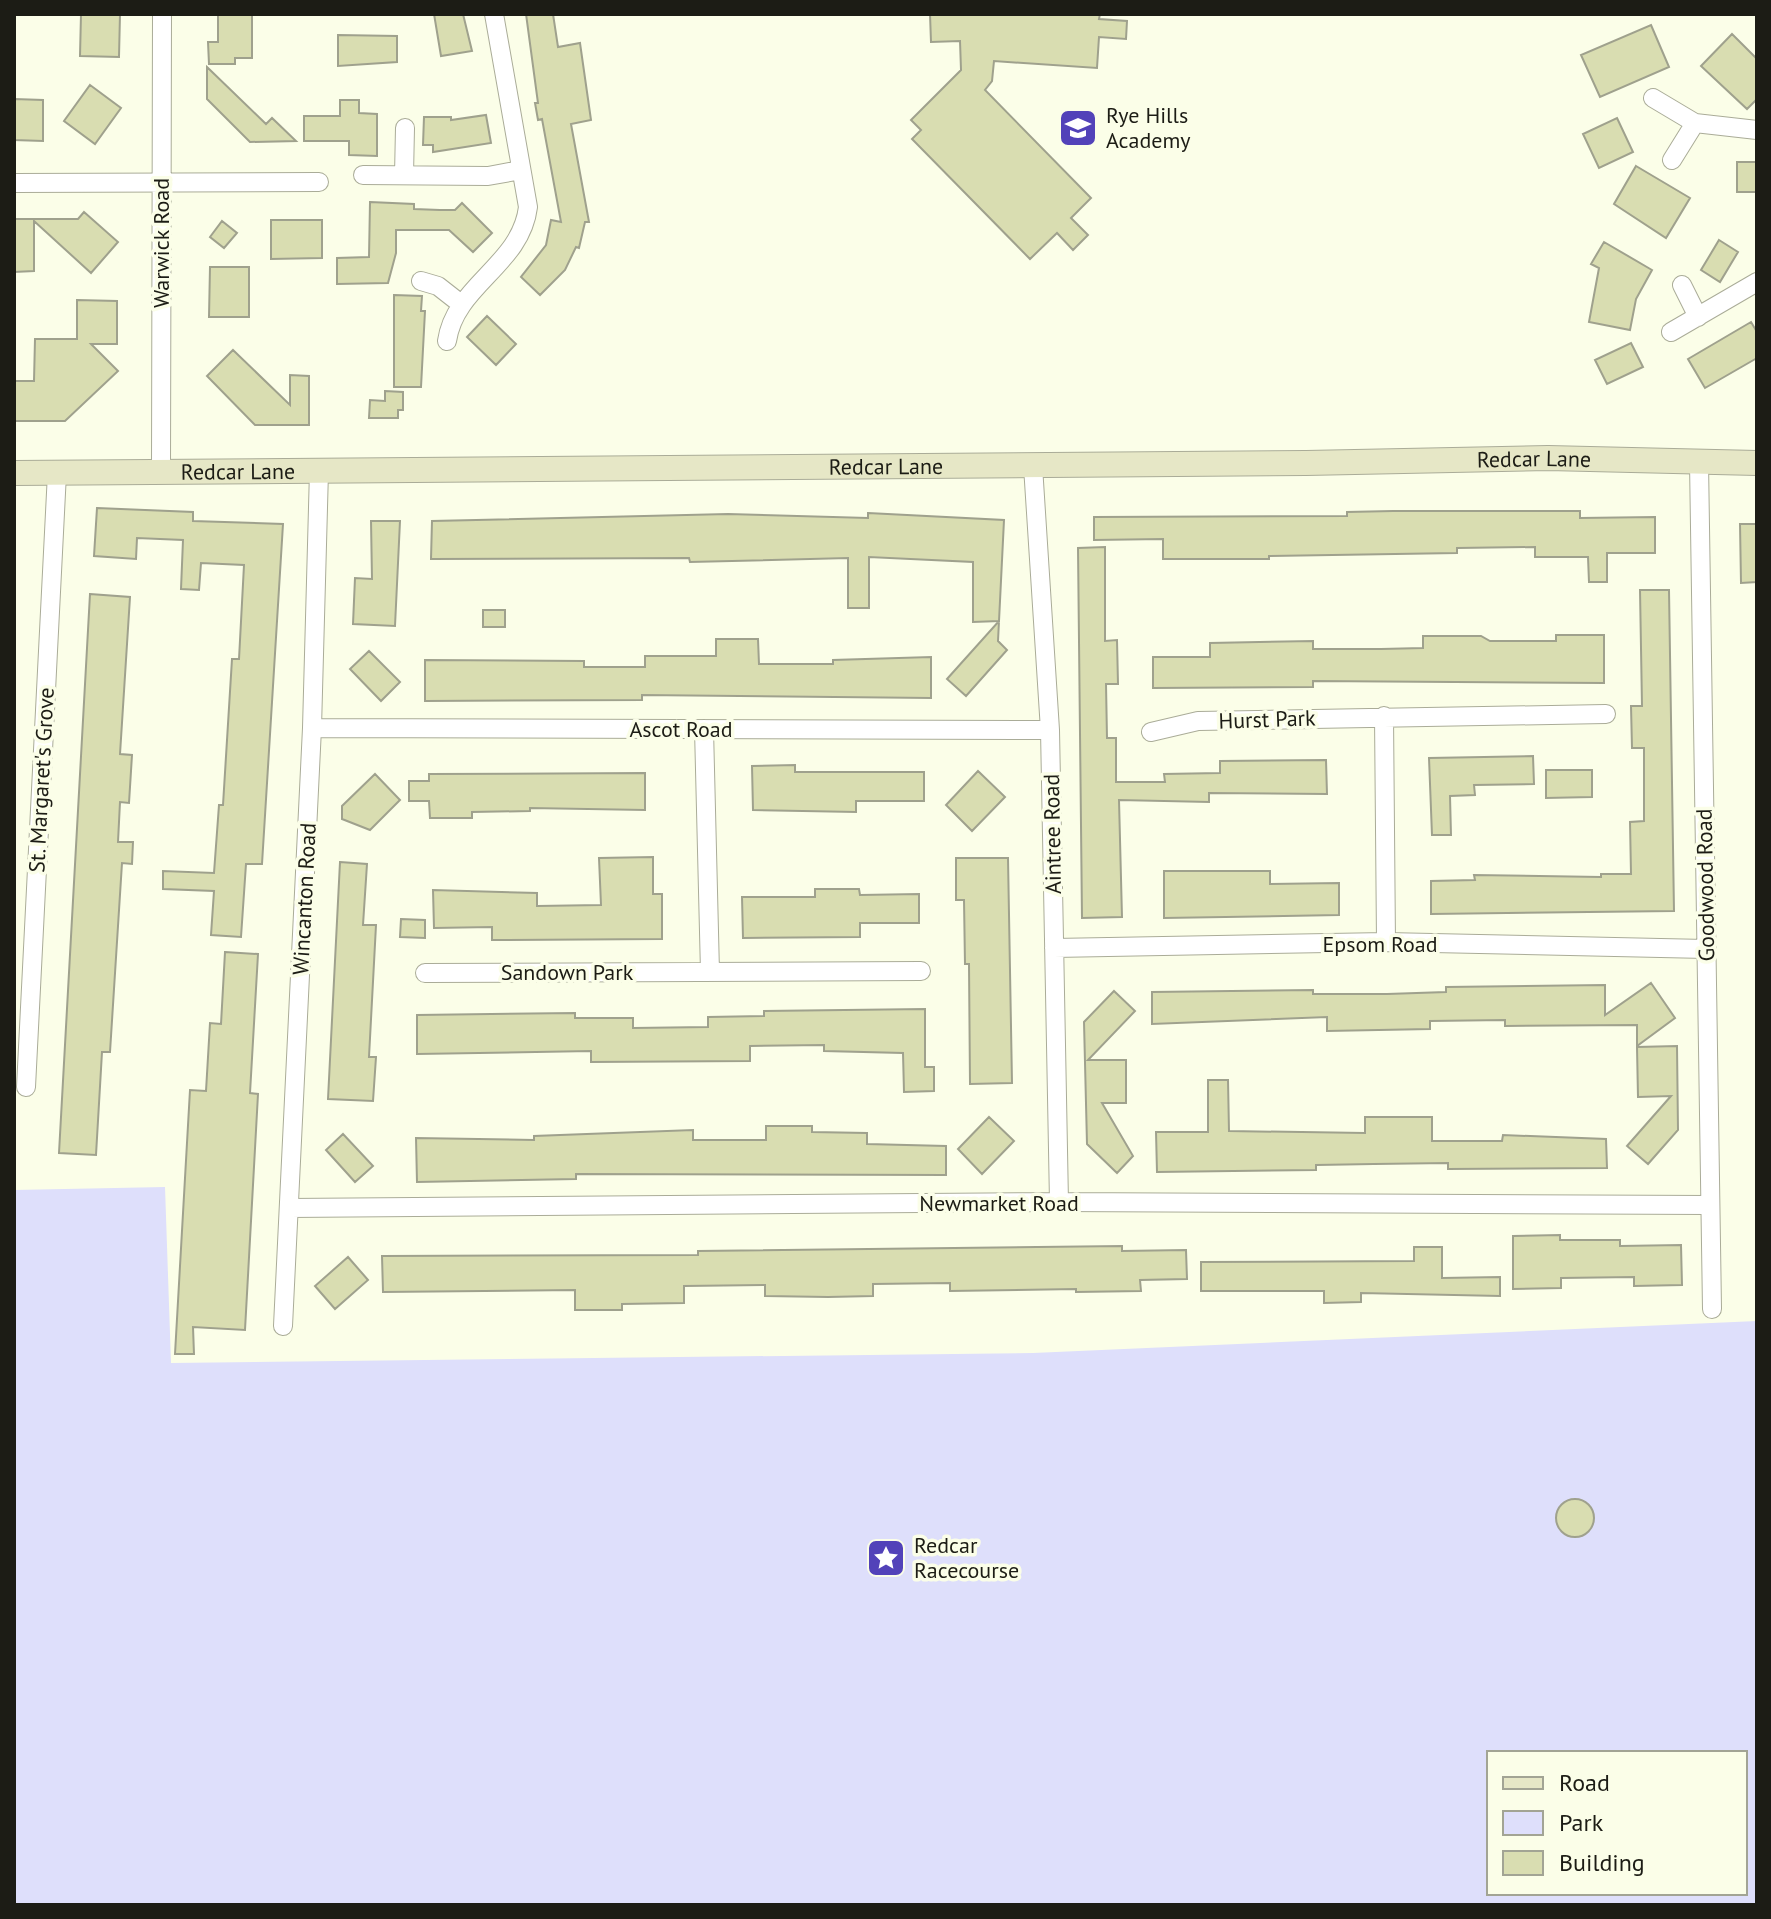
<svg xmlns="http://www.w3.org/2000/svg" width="1771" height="1919" font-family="'PT Sans',sans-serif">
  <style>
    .green { fill: #dedffb; fill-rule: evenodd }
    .building { fill: #d9ddb1; stroke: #9fa18d; stroke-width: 2 }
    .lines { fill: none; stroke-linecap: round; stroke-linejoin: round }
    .minor-casing { stroke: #aaac98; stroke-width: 20 }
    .secondary-casing { stroke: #aaac98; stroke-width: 26 }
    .minor { stroke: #fff; stroke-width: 18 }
    .secondary { stroke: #e6e7c6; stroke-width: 24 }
    .labels { text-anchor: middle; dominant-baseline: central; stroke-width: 7; stroke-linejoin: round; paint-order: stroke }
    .poi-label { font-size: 22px; fill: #1c1c15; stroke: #fbfee8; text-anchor: start }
    .street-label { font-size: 22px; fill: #1c1c15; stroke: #fbfee8 }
  </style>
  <rect width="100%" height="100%" fill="#fbfee8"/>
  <path class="green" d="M165 1187 171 1363 1033 1353 1757 1321V1905H14V1190ZM1489 1753H1745V1893H1489Z"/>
  <path class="building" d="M81 14H120L119 57 80 56Z
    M252 14V58H235V64H209L208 42H218V15Z
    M434 14H463L472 51 441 56Z
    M526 14H553L558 47 580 43 591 120 571 124 589 222H585L579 248 576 247 565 270 540 295 521 277 546 245 551 220 561 222 542 119 538 120 535 103H538Z
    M930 14H1100L1099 19 1127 21 1126 39 1099 37 1097 68 994 61 992 81 985 90 1091 198 1071 218 1088 235 1073 250 1057 233 1030 259 912 139 921 130 911 120 961 70 960 41 931 42Z
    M1651 25 1669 67 1600 97 1581 55Z
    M1732 34 1757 59V99L1747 109 1701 66Z
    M338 35 397 36V62L338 66Z
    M207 67 266 124 272 118 296 141 250 142 207 99Z
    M90 85 121 108 95 144 64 121Z
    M14 99 43 100V141L14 140Z
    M340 100H359V113L377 114V156L349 155V141H304V116H340Z
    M486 115 491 143 433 152V145H423L424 117H451V120Z
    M1617 118 1633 152 1599 168 1583 134Z
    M1737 162H1757V192H1737Z
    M1636 166 1690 198 1666 238 1614 204Z
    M370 202 414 204V209L440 210H455L462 203 492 233 473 252 449 230H396V253L388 283 337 284V258L369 257Z
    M84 212 118 242 91 273 34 221V271L14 272V219H78Z
    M271 220H322V258L271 259Z
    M222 221 237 233 224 248 210 237Z
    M1719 240 1738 252 1720 282 1701 270Z
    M1604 242 1652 270 1636 299 1630 330 1589 322 1599 268 1591 264Z
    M210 267H249V317H209Z
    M394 295 422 296 421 311H425L421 387H394Z
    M77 300 117 301V344H91L118 371 65 421H14V381H34L35 339H77Z
    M487 316 516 344 496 365 467 337Z
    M1751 322 1757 332V358L1705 388 1688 359Z
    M1631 343 1643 367 1607 384 1595 360Z
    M233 350 290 405V375L309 376V425H255L207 376Z
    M385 391 403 392V410H398V418H369L370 400 385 401Z
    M97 508 193 512V521L283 524 262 864H246L241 937 211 935 214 891 163 889V871L214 873 219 805H223L232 659H239L244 565 201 563 199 590 181 589 183 540 137 538 136 559 94 556Z
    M1393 511H1580V518L1655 517V553H1607V582H1589L1588 557H1535V547L1457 548V553L1269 556V559H1163V539L1094 540V517L1347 516V512Z
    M868 513 1004 520 999 621 973 622V562L869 557V608H848V558L690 562 689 558 431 559 432 521 728 514 868 518Z
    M371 521H400L395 626 353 624 355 578 372 579Z
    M1740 524H1757V582L1741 583Z
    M1105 547V641L1117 640 1118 684H1106L1107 738H1116V782H1165L1164 774 1220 773V761L1326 760 1327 794 1209 793V802L1119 800 1122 917 1082 918 1078 548Z
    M1640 590H1669L1674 911 1431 914V881L1475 880 1474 875 1601 877V874H1631L1630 822 1644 821V748H1632L1631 706H1642Z
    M90 594 130 597 120 754 132 755 129 803 120 802 118 842H133L132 864 122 863 110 1052H102L96 1155 59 1153Z
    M483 610H505V627H483Z
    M999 621 998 641 1007 650 966 696 947 679Z
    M1556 635H1604V683L1313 681V687L1153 688V657H1210V643L1313 641V649H1381L1423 648V636H1481L1490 641H1556Z
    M716 639H758L759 664H833V660L931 657V698L642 695V700L425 701V660L584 661V667H645V656H716Z
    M369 651 400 682 381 701 350 669Z
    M1533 756 1534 784 1474 785 1475 795 1450 796 1451 835H1432L1429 758Z
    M795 765V772H924V801H856V812L753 810 752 766Z
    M1546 770H1592V797L1546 798Z
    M978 771 1005 797 972 831 946 805Z
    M645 773V810L530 808V811L472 812V818H430L429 801H409V781H429V774Z
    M375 774 400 800 370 830 342 819V806Z
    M653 857V894H662V939L492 940V927L434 928 433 890 537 893V906L601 905 599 858Z
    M956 858H1008L1012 1083 970 1084 969 964H965L964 900H956Z
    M340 862 367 864 363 925H376L369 1057H376L373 1101 328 1099Z
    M1164 871H1270V884L1339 883V915L1164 918Z
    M815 889H859L860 895 919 894V923H860V937L743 938 742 897H815Z
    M401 919 425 920V938L400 937Z
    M225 952 258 954 250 1093 258 1094 245 1330 193 1327 194 1354H175L190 1090 206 1091 210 1023 221 1024Z
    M1651 983 1675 1018 1637 1046V1025L1505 1026V1020L1430 1021V1029L1327 1031V1017L1152 1024V992L1313 990V994H1387L1446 992V987L1605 985V1015Z
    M1114 991 1135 1011 1088 1060H1126V1103H1102L1133 1156 1117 1173 1087 1144 1084 1022Z
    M925 1009V1067H934V1091L904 1092 903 1053 824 1051V1045L750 1046V1061L591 1062V1051L417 1054V1015L575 1013V1018H633V1028L708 1027V1017L764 1016V1011Z
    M1677 1046 1678 1130 1648 1164 1627 1146 1671 1096 1638 1097 1637 1047Z
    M1208 1080H1228L1229 1131 1365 1133V1117H1432V1141H1502L1503 1135 1606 1139 1607 1168 1448 1169V1163L1374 1164 1316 1165V1170L1157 1172 1156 1132H1208Z
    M989 1117 1014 1141 982 1174 958 1149Z
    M766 1126H812V1132L867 1133V1144L946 1146V1175L576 1174V1179L417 1182 416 1138 534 1140V1136L693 1130V1140H766Z
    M343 1134 373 1166 355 1182 326 1150Z
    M1560 1235V1240H1620V1246L1681 1245 1682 1285 1634 1286V1277L1561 1278V1288L1513 1289V1236Z
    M1122 1246V1251L1186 1250 1187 1279 1140 1280 1141 1291 1076 1292V1289L950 1291V1283L873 1284V1296L828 1297 765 1296V1285L684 1286V1303L622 1304V1310H575V1290L383 1292 382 1256 698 1255V1251Z
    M1414 1247H1442V1278L1500 1277V1296L1361 1293V1302L1324 1303V1291H1201V1262L1414 1261Z
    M348 1257 368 1280 335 1309 315 1286Z
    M1556 1518a19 19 0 1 1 38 0a19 19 0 1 1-38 0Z"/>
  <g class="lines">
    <g class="minor-casing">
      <path id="minor" d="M1653 98 1695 123 1757 130
        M1672 160 1695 123
        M363 175 488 176 521 170
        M404 175 405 128
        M14 183 319 182
        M421 281 438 286 461 304
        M1682 285 1698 317
        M1671 332 1757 282
        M447 341C455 285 521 265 528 207L494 14
        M1699 462 1712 1309
        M1033 466 1050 730 1059 1202
        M161 472 162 14
        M1384 716 1386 942
        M312 728 1050 730
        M704 729 710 972
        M1151 732 1198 721 1606 714
        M1054 948 1386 942 1706 949
        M425 973 921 971
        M26 1087 57 473
        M289 1208 1059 1202 1709 1205
        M283 1326 312 728 319 471"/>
    </g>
    <g class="secondary-casing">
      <g id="secondary">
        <path id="s1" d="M14 473 1306 463 1548 458 1757 463"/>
      </g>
    </g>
    <use href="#minor" class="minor"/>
    <use href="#secondary" class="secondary"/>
  </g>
  <defs>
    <g id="school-square" transform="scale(2)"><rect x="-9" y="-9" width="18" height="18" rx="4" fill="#5242b9" stroke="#fbfee8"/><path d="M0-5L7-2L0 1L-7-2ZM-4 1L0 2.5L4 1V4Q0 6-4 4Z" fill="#fff"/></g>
    <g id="sight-square" transform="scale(2)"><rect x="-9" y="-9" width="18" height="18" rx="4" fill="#5242b9" stroke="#fbfee8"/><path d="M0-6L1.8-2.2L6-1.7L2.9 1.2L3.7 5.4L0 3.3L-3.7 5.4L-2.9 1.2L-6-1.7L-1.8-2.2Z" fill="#fff"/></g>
  </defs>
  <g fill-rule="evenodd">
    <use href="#school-square" x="1078" y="128"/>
    <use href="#sight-square" x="886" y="1558"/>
  </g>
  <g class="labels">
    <g class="poi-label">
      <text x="1106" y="115">Rye Hills<tspan x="1106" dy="25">Academy</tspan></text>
      <text x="914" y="1545">Redcar<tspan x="914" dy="25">Racecourse</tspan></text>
    </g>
    <g class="street-label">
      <text transform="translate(161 243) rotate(-90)">Warwick Road</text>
      <text stroke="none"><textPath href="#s1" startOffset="1520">Redcar Lane</textPath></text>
      <text stroke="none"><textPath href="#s1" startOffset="872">Redcar Lane</textPath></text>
      <text stroke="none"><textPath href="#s1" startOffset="224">Redcar Lane</textPath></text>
      <text transform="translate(1267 719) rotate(-2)">Hurst Park</text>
      <text x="681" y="729">Ascot Road</text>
      <text transform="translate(41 780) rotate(-87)">St. Margaret's Grove</text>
      <text transform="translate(1052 834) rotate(-91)">Aintree Road</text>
      <text transform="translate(1705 885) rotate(-91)">Goodwood Road</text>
      <text transform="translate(304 899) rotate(-87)">Wincanton Road</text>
      <text x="1380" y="944">Epsom Road</text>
      <text x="567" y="972">Sandown Park</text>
      <text x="999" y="1203">Newmarket Road</text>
    </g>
  </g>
  <rect width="1771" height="1919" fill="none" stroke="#1c1c15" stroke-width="32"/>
  <rect x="1487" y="1751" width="260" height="144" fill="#fbfee8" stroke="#a2a494" stroke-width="2"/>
  <rect x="1503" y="1777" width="40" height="12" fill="#e6e7c6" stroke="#a2a494" stroke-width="2"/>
  <text x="1559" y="1791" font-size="24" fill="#1c1c15">Road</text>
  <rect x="1503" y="1811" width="40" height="24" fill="#dedffb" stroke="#a2a494" stroke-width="2"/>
  <text x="1559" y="1831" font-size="24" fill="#1c1c15">Park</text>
  <rect x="1503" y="1851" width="40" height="24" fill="#d9ddb1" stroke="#a2a494" stroke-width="2"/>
  <text x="1559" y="1871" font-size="24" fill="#1c1c15">Building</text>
</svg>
